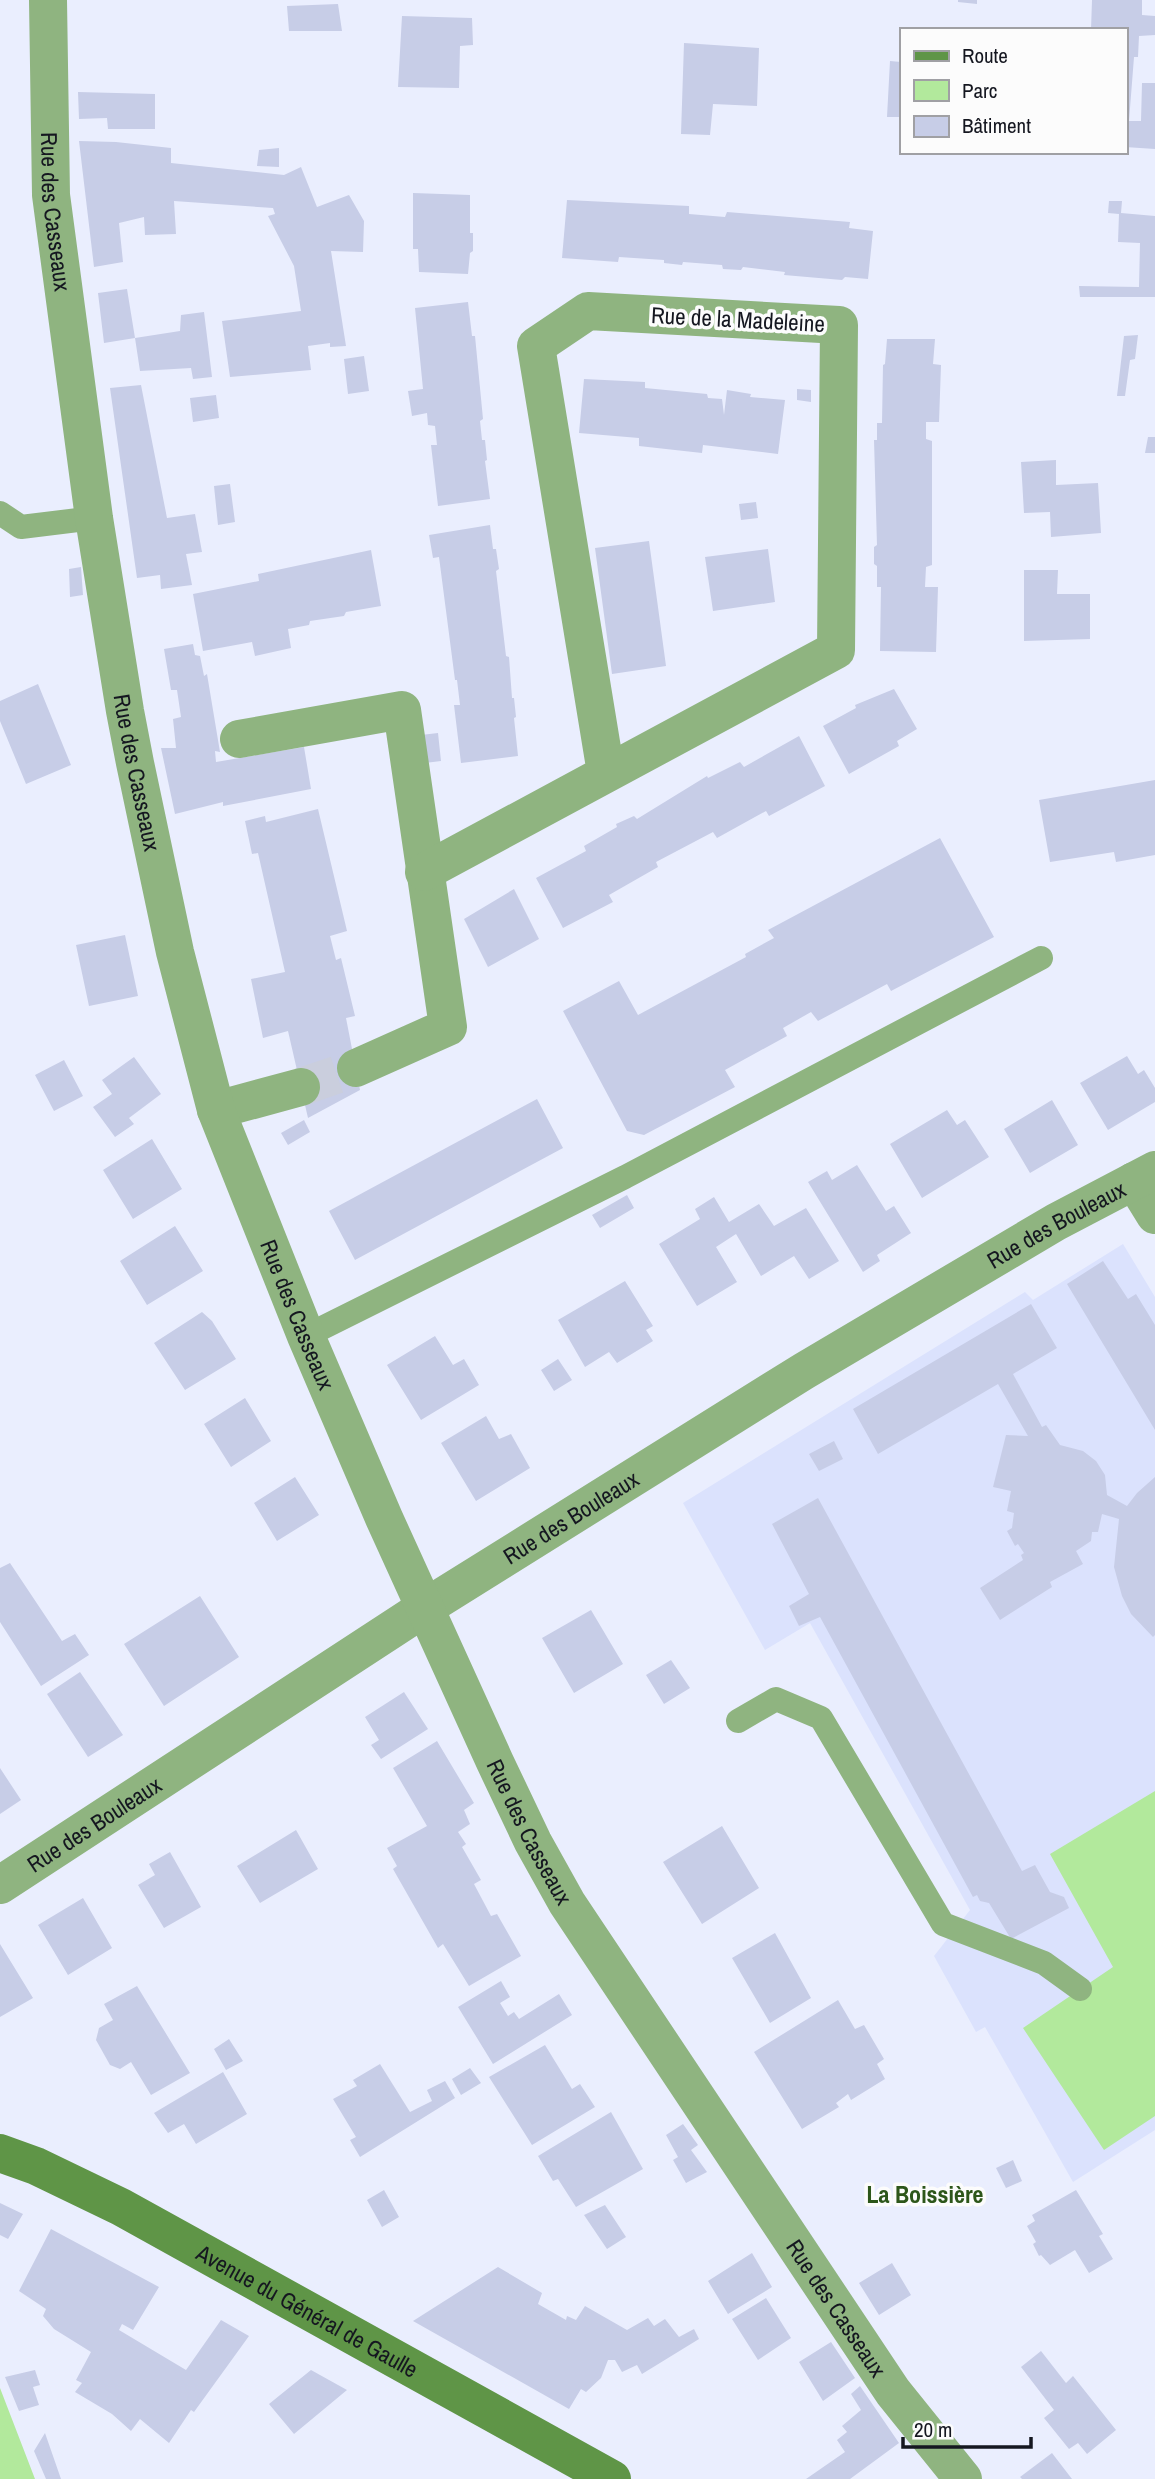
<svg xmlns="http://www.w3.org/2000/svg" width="1155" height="2479" font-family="'Archivo Narrow',sans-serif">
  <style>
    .built { fill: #dbe2fd }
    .green { fill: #b2e99c }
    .building { fill: #c7cde7 }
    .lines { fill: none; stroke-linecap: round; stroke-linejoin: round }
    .minor-tunnel { stroke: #cacedd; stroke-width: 38; stroke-dasharray: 38 19; stroke-linecap: butt }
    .service { stroke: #8fb480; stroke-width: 24 }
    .minor { stroke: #8fb480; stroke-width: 38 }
    .tertiary { stroke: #8fb480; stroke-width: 38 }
    .secondary { stroke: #5f9547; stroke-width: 38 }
    .labels { text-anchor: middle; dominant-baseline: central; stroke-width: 7; stroke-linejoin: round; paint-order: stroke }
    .street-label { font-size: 23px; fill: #151720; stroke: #fcfcfc }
    .neighbourhood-label { font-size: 24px; font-weight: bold; fill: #2d561a; stroke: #fcfcfc }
  </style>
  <rect width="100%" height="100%" fill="#eaeefe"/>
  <path class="built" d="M1123 1244 1155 1297V2130L1073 2182 985 2027 976 2032 934 1956 970 1910 810 1623 765 1650 683 1503 1025 1292 1033 1300Z"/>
  <path class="green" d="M1155 1791V2116L1104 2150 1023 2028 1113 1967 1050 1854Z
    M0 2388 35 2479H0Z"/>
  <path class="building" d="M958 0H977V4L958 2Z
    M1092 0H1142V15L1155 16V35L1139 36 1138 57H1134L1129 121H1141L1142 83H1155V149L1125 147V30H1091Z
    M338 4 342 31H289L287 6Z
    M402 16 472 18 473 45 460 46 459 88 398 87Z
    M684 43 759 48 757 106 713 104 710 135 681 134Z
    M890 61 901 62V117H887Z
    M78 92 155 94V129H108L107 118 79 119Z
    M79 141 116 142 171 148V163L284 175 301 167 317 207 349 195 364 221 363 252 331 251 346 346 330 347V343L308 346 311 370 230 377 222 321 301 311 294 266 268 216 275 214 273 208 174 201 176 234 145 235 144 217 119 223 123 262 94 267Z
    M279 148V167L257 166 259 150Z
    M413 193 470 195V233H473V251L470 253 468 274 419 272 418 249H413Z
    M567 200 689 206V214L725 217 727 212 850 222 849 228 873 231 868 279 845 277 842 280 784 275 785 272 743 267 741 270 723 269 722 265 683 262 682 265 664 263V260L619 257 618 262 562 258Z
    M1109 201H1122L1121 213 1155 216V297H1080L1079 286 1139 287 1140 243 1118 242 1119 214 1108 213Z
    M127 289 135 338 104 343 98 293Z
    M468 302 472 336H475L483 419 480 421 482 440H485L487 460 485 461 490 499 438 506 431 445H437L435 426 428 425 427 413 412 416 408 391 423 389 415 308Z
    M204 312 212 377 193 379 191 368 140 371 135 338 180 331 181 315Z
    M1138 335 1135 359 1130 360 1125 396H1117L1124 336Z
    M887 339H935L933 364 941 365 939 422H926V439L932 441V565L926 567 925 587H938L936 652 880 651 881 587H877V566L874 564V547L877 545 874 440H877V423H882L883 365 885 364Z
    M364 356 369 391 348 394 344 359Z
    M584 379 645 382V388L707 394 708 398 722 399 724 415 727 390 751 394 750 397 785 400 778 454 703 445 702 453 639 446V438L579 433Z
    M141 385 167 518 195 514 202 552 186 554 192 585 161 589 160 575 137 578 110 388Z
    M797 389 811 390V402L797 400Z
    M216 395 219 418 193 422 190 398Z
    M1148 437H1155V453H1145Z
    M1056 460V485L1098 483 1101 533 1051 537 1050 512 1024 513 1021 462Z
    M230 484 235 522 218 525 214 486Z
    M756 502 758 518 741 520 739 504Z
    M490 525 493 549H496L499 569 496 571 506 656 509 657 512 698H514L516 717 514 718 518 756 461 763 454 705H460L457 680H455L439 557 433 558 429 535Z
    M649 541 666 666 612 674 595 548Z
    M768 549 775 602 713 611 705 557Z
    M371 550 381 606 346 612 344 616 310 621 309 625 288 629 291 648 255 656 252 642 203 651 193 594 259 581 258 574Z
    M81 567 83 595 70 597 69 569Z
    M1024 570H1058L1057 594H1090V639L1024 641Z
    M193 644 195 655 200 656 204 676 207 674 220 752 215 751 216 762 304 747 311 789 223 806V802L175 814 161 748H176L173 719 181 717 177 690H171L164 649Z
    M38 684 71 765 26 784 0 721V701Z
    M894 689 917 729 897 741 899 746 849 774 823 726 856 708 855 705Z
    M438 733 441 761 425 763 421 735Z
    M799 736 825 786 769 816 766 811 717 838 713 832 656 862 658 867 609 895 613 902 563 928 536 878 586 851 584 846 617 827 616 824 634 816 637 819 707 776 708 778 740 762 744 767Z
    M1155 780V855L1116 862 1114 852 1050 862 1039 800Z
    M318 809 347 931 330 936 336 960 341 958 355 1016 346 1018 360 1090 308 1118 288 1031 263 1038 251 979 285 972 258 853 252 854 245 821 265 816 266 822Z
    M940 838 994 937 891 991 887 984 818 1021 811 1012 783 1028 787 1036 725 1070 735 1087 644 1135 627 1131 563 1011 619 981 638 1015 746 957 745 954 774 938 768 930Z
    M514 889 539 939 488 967 464 919Z
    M125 935 138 996 89 1006 76 945Z
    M1127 1056 1138 1074 1144 1070 1155 1088V1102L1108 1130 1080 1083Z
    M134 1057 161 1094 129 1118 134 1124 115 1137 93 1107 112 1094 102 1080Z
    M64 1060 83 1096 54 1111 35 1075Z
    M537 1099 563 1148 355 1260 329 1211Z
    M1052 1100 1078 1145 1030 1173 1004 1129Z
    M947 1110 957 1125 965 1120 989 1157 922 1198 890 1144Z
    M304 1120 310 1132 288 1145 281 1133Z
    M152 1139 182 1189 133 1219 103 1170Z
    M857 1165 886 1211 894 1206 911 1233 877 1255 880 1261 863 1272 808 1182 827 1171 832 1180Z
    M627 1195 634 1208 600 1228 592 1215Z
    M714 1197 729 1222 759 1204 774 1226 806 1208 839 1261 809 1279 794 1256 761 1276 736 1234 716 1247 737 1282 697 1306 659 1244 700 1219 695 1209Z
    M175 1226 203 1271 147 1305 120 1261Z
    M1103 1261 1128 1299 1136 1294 1155 1325V1430L1067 1284Z
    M625 1281 653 1326 646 1330 653 1341 617 1363 609 1352 585 1367 558 1320Z
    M1031 1304 1057 1348 1013 1374 1042 1427 1046 1425 1060 1445 1083 1451 1096 1461 1105 1475 1107 1495 1127 1506 1137 1493 1155 1477V1635L1153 1637 1131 1614 1122 1596 1114 1567 1119 1519 1102 1514 1098 1532H1092L1091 1541 1076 1551 1083 1564 1050 1582 1052 1587 1000 1620 980 1588 1023 1560 1021 1555 1024 1553 1018 1544 1015 1546 1007 1531 1012 1528 1014 1513 1007 1511 1011 1491 993 1487 1006 1435 1028 1436 998 1384 878 1454 853 1409Z
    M202 1312 212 1321 236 1359 185 1390 154 1343Z
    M435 1336 453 1365 464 1359 479 1385 421 1420 387 1365Z
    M558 1359 572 1380 554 1391 541 1370Z
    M245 1398 271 1441 231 1467 204 1424Z
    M486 1416 499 1439 511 1434 530 1468 476 1501 441 1443Z
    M834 1441 843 1459 819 1471 809 1454Z
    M295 1477 319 1515 277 1541 254 1503Z
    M818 1498 1022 1871 1035 1865 1050 1892 1064 1897 1069 1908 1011 1939 989 1903 980 1901 977 1895 973 1897 820 1617 799 1626 789 1606 809 1594 772 1524Z
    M10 1563 62 1641 75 1634 89 1655 41 1686 0 1622V1568Z
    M200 1596 239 1657 164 1706 124 1644Z
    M591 1610 623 1664 574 1693 542 1638Z
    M671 1660 690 1688 664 1704 646 1675Z
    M80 1672 123 1735 88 1757 47 1694Z
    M404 1692 428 1729 381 1759 371 1745 379 1740 365 1717Z
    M437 1741 474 1803 464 1810 470 1824 458 1832 466 1844 462 1847 481 1880 474 1884 491 1916 497 1914 521 1956 469 1986 443 1944 438 1948 393 1869 397 1866 387 1848 427 1826 393 1768Z
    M0 1768 21 1800 0 1814Z
    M722 1826 759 1888 702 1924 663 1862Z
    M296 1830 318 1869 260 1903 237 1866Z
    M170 1852 201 1907 164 1928 138 1885 155 1875 149 1864Z
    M83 1898 112 1948 68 1975 38 1925Z
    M775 1933 811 1998 770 2023 732 1958Z
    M0 1944 33 1998 0 2017Z
    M501 1981 510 1997 500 2003 508 2016 514 2012 519 2019 559 1994 572 2015 493 2064 458 2007Z
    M137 1986 190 2073 151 2095 131 2062 120 2069 110 2065 96 2040 99 2028 113 2020 104 2004Z
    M838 2000 855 2029 864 2025 884 2059 877 2064 885 2079 851 2100 848 2094 836 2103 839 2107 802 2129 754 2052Z
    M229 2039 243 2061 226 2070 214 2049Z
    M545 2045 572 2089 580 2084 595 2107 532 2145 489 2077Z
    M380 2064 410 2112 432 2101 427 2090 445 2081 455 2098 360 2157 350 2140 356 2137 333 2099 357 2086 353 2080Z
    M470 2068 481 2083 461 2095 452 2079Z
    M223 2072 247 2114 196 2144 184 2124 168 2133 154 2113Z
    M611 2112 643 2169 576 2207 558 2179 553 2181 538 2156Z
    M683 2124 698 2145 691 2150 707 2172 686 2183 673 2160 678 2157 666 2135Z
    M1013 2160 1022 2181 1006 2188 996 2168Z
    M384 2190 399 2217 382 2227 367 2200Z
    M1076 2190 1103 2234 1099 2236 1113 2259 1089 2273 1075 2250 1050 2265 1041 2255 1039 2256 1033 2244 1036 2242 1027 2226 1035 2221 1032 2215Z
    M0 2203 23 2214 8 2239 0 2235Z
    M605 2205 626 2237 607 2249 584 2215Z
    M51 2229 159 2287 133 2330 122 2324 119 2330 186 2370 221 2320 249 2336 194 2412 191 2410 169 2443 140 2419 131 2431 112 2414 75 2392 82 2383 76 2380 91 2352 54 2329 43 2316 46 2309 19 2291Z
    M752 2253 772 2287 728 2314 708 2281Z
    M892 2263 911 2295 879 2315 859 2283Z
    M498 2267 542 2293 538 2304 566 2320 567 2316 576 2320 585 2306 627 2330 648 2318 654 2326 665 2319 679 2337 694 2329 699 2339 642 2374 637 2365 622 2372 615 2360H608L601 2378 586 2392 581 2389 569 2409 413 2321Z
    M766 2298 791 2338 758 2360 732 2319Z
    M831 2342 855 2378 823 2401 799 2362Z
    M1041 2351 1066 2383 1073 2376 1116 2430 1087 2454 1078 2443 1069 2449 1044 2418 1054 2410 1021 2367Z
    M35 2370 40 2385 33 2387 39 2405 19 2411 5 2377Z
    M311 2370 347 2390 294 2434 269 2404Z
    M860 2386 899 2443 850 2479H806L845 2452 837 2440 847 2432 842 2426 861 2410 851 2394Z
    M45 2433 61 2479H46L34 2451Z
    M1052 2453 1072 2479H1022L1020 2477Z"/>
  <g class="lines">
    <path class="minor-tunnel" d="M301 1087 356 1068"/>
    <path class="service" d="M0 513 21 527 94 518
      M306 1336 625 1177 1041 958
      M738 1721 776 1699 821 1718 943 1924 1044 1963 1080 1989"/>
    <g class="minor">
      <path d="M239 739 402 710 448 1027 356 1068"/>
      <path d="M424 872 836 650 839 325 588 311 536 346 606 773"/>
      <path d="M216 1110 301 1087"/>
      <path d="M1134 1181 1155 1215"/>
      <path id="s1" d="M0 1885 426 1607 804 1371 1056 1222 1155 1170"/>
    </g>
    <path class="tertiary" id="s2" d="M48 0 51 195 94 518 125 711 135 763 175 952 216 1110 306 1336 384 1518 495 1762 533 1842 567 1903 893 2392 963 2479"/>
    <path class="secondary" id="s3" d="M0 2153 36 2166 121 2207 612 2479"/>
  </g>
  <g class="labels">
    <g class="street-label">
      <text stroke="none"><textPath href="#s2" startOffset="212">Rue des Casseaux</textPath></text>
      <text transform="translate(738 319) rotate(3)">Rue de la Madeleine</text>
      <text stroke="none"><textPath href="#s2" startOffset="779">Rue des Casseaux</textPath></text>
      <text stroke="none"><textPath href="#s1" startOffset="1246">Rue des Bouleaux</textPath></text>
      <text stroke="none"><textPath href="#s2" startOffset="1346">Rue des Casseaux</textPath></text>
      <text stroke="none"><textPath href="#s1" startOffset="679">Rue des Bouleaux</textPath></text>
      <text stroke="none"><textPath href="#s1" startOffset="112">Rue des Bouleaux</textPath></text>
      <text stroke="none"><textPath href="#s2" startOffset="1913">Rue des Casseaux</textPath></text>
      <text stroke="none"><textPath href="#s2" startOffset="2480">Rue des Casseaux</textPath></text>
      <text stroke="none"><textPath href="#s3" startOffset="346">Avenue du Général de Gaulle</textPath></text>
    </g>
    <g class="neighbourhood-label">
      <text x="925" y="2194">La Boissière</text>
    </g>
  </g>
  <rect x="900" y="28" width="228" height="126" fill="#fcfcfc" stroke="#a0a0a4" stroke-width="2"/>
  <rect x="914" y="51" width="35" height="10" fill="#5f9547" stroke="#a0a0a4" stroke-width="2"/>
  <text x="962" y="63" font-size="21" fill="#151720">Route</text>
  <rect x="914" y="80" width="35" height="21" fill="#b2e99c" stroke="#a0a0a4" stroke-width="2"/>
  <text x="962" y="98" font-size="21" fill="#151720">Parc</text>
  <rect x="914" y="116" width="35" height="21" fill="#c7cde7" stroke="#a0a0a4" stroke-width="2"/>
  <text x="962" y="133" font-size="21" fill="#151720">Bâtiment</text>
  <path d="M903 2437v10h128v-10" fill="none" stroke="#151720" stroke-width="3.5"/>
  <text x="914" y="2437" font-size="21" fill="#151720" stroke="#fcfcfc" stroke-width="5" paint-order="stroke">20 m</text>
</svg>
